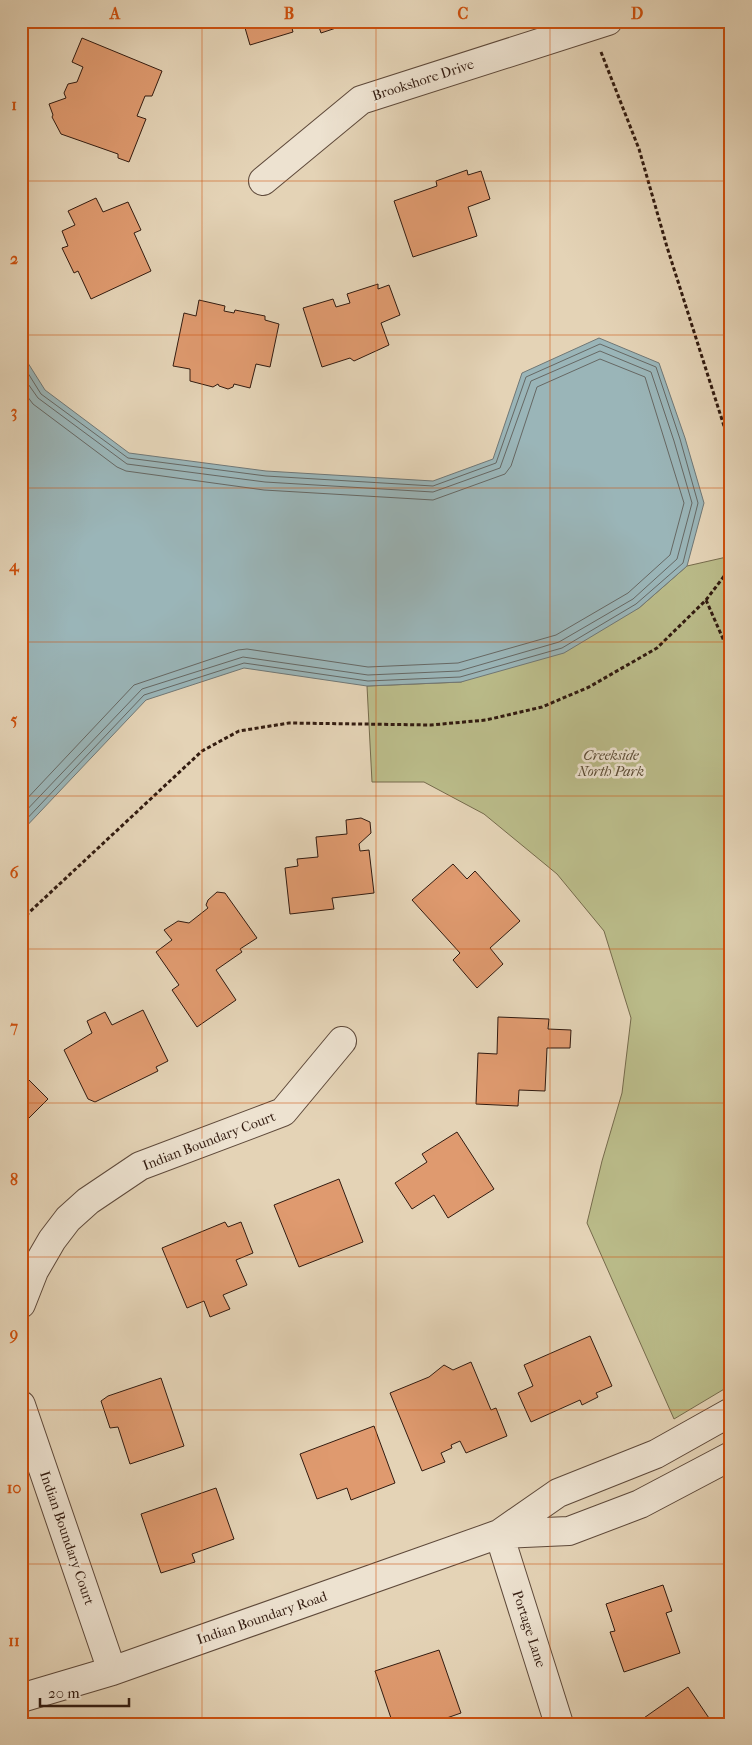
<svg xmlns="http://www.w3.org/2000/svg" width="752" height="1745" font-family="'IM FELL French Canon',serif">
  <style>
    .green { fill: #babb89; stroke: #766b4c }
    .water { fill: #9ab5b8; stroke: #707775 }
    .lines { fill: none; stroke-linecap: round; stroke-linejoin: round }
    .shore { stroke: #666864; stroke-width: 1 }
    .building { fill: #df9a6f; stroke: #321b10 }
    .minor-casing { stroke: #5e493a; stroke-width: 30 }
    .path { stroke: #321b10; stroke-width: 3; stroke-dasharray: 4 2.5; stroke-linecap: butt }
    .minor { stroke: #ede2d0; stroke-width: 28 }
    .grid { fill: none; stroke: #cd500d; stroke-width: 1; stroke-opacity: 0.55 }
    .labels { text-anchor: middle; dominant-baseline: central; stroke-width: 5; stroke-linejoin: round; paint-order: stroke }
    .street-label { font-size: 14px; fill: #321b10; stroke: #ede2d0 }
    .park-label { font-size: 14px; font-style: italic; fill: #5b4b34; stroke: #ede2d0 }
    .neatline { fill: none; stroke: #cd500d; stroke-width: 2 }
    .grid-label { font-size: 16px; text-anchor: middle; font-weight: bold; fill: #cd500d }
  </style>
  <rect width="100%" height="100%" fill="#e4d3b6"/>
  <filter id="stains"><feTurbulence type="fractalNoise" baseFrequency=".004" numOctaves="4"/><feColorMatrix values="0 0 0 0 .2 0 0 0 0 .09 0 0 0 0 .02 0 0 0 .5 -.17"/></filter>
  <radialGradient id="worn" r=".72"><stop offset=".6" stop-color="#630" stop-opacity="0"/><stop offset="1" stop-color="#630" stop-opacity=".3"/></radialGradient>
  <path class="green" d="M731 556V1385L674 1419 587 1223 602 1161 622 1093 631 1018 604 931 557 874 484 814 424 782H372L367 686 461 682 639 608 687 566Z"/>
  <path class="water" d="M599 338 659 363 685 438 704 503 687 566 639 608 564 653 461 682 367 686 244 668 146 700 21 832V352L45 390 129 453 266 471 433 481 493 459 522 373Z"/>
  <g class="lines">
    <path class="shore" d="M21 362 41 394 128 458 266 476 433 486 496 463 526 377 600 344 656 367 680 439 698 503 683 563 636 604 562 648 460 677 368 681 244 663 144 695 21 825
      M21 374 38 398 127 464 265 482 433 492 500 468 531 381 600 351 651 372 674 441 692 503 677 559 633 599 559 642 459 671 368 675 243 657 142 689 21 816
      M21 388 33 404 117 467 126 471 264 490 433 500 505 474 511 466 537 387 600 359 645 377 684 503 670 555 628 593 556 635 458 663 368 667 247 649 238 650 134 685 21 805"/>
  </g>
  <path class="building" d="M243 21H290L293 32 250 45Z
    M317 21H357L321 33Z
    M82 38 162 71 152 96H145L137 116 146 119 129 162 118 158V154L61 134 52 117 53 115 49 104 66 98 64 93 68 84 77 82 83 67 72 62Z
    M467 170 468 175 481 171 490 199 468 207 477 236 413 257 394 201 437 186 436 181Z
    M96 198 103 212 128 202 141 230 134 233 151 271 91 299 78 271 74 273 62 248 68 246 62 231 75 225 68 211Z
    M378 284V289L389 285 400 315 381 323 389 345 354 361 350 358 322 367 303 308 333 299 336 307 350 303 347 294Z
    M199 300 225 306 224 311 234 313 235 310 265 316V320L279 324 270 367 256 364 250 388 234 384 233 387 228 389 219 386 218 384 213 387 190 381V369L173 366 184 313 196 316Z
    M361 818 370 822 371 833 359 844 360 851 369 850 374 893 332 898 334 909 290 914 285 868 298 866 297 859 318 857 316 837 347 834 346 820Z
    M453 864 467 879 475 871 520 921 490 948 503 964 477 988 453 960 460 953 412 900Z
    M217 892 225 893 257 938 240 949 242 952 216 970 236 1000 197 1027 172 990 179 985 156 952 172 940 164 930 178 921 189 923 208 908 206 905 208 900Z
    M143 1010 168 1061 156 1067 158 1071 95 1102 88 1099 64 1050 92 1033 87 1021 105 1012 112 1025Z
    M498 1017 549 1019 548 1029 571 1030 570 1048H547L545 1091 519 1090 518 1106 476 1104 478 1053 497 1054Z
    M25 1076 48 1099 21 1126V1079Z
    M457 1132 494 1189 448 1218 434 1195 412 1209 395 1183 427 1162 422 1154Z
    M339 1179 363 1242 299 1267 274 1205Z
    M225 1222 228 1227 241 1222 253 1253 236 1260 247 1285 223 1295 230 1309 210 1317 204 1301 187 1308 162 1248Z
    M590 1336 612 1386 596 1393 598 1397 582 1405 580 1400 531 1422 518 1393 533 1386 524 1365Z
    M471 1362 491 1410 496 1408 507 1436 466 1453 460 1441 451 1445 452 1448 441 1453 445 1462 422 1471 390 1393 429 1377 444 1365 453 1370Z
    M161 1378 184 1446 130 1464 118 1427 110 1428 101 1401 108 1396Z
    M374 1426 395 1483 351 1500 347 1488 317 1499 300 1454Z
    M216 1488 234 1539 192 1554 195 1562 161 1573 141 1514Z
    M663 1585 672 1611 666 1613 680 1653 624 1672 610 1632 615 1631 606 1604Z
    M439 1650 461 1713 441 1720 443 1724H393L375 1671Z
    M688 1687 713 1724H643L641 1720Z"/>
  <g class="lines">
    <g class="minor-casing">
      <path id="minor" d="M263 181 361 100 608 21
        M21 1304 34 1271 52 1240 68 1219 88 1201 140 1166 283 1112 342 1041
        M21 1405 112 1671
        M499 1534 569 1531 640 1504 731 1456
        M499 1534 559 1724
        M21 1698 112 1671 499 1534 558 1493 656 1454 731 1412"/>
    </g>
    <path class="path" d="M601 52 639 149 667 247 731 448
      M706 600 731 657
      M21 920 202 751 239 731 289 723 431 725 486 720 542 707 589 687 657 648 706 600 731 567"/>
    <use href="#minor" class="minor"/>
  </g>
  <path class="grid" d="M202 21V1724M376 21V1724M550 21V1724M21 181H731M21 335H731M21 488H731M21 642H731M21 796H731M21 949H731M21 1103H731M21 1257H731M21 1410H731M21 1564H731"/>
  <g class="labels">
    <g class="street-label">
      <text transform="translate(423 80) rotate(-18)">Brookshore Drive</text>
      <text transform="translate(209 1141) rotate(-21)">Indian Boundary Court</text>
      <text transform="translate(67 1538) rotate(71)">Indian Boundary Court</text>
      <text transform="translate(262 1618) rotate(-19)">Indian Boundary Road</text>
      <text transform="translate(529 1629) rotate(72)">Portage Lane</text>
    </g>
    <g class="park-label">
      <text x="611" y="755">Creekside<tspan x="611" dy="16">North Park</tspan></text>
    </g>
  </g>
  <rect width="752" height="1745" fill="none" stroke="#e4d3b6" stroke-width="55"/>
  <path d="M40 1698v8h89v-8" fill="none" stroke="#321b10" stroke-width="2.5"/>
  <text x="48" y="1698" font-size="15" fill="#321b10" stroke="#ede2d0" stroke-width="4" paint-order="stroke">20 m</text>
  <rect x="28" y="28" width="696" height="1690" class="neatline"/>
  <g class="grid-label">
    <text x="115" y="19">A</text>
    <text x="289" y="19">B</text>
    <text x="463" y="19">C</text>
    <text x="637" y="19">D</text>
    <text x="14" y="110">1</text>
    <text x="14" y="264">2</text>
    <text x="14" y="417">3</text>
    <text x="14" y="571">4</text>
    <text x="14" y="725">5</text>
    <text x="14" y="878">6</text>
    <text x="14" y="1032">7</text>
    <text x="14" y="1185">8</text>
    <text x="14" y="1339">9</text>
    <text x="14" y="1493">10</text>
    <text x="14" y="1646">11</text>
  </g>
  <rect width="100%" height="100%" filter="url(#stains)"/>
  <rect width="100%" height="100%" fill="url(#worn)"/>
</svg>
